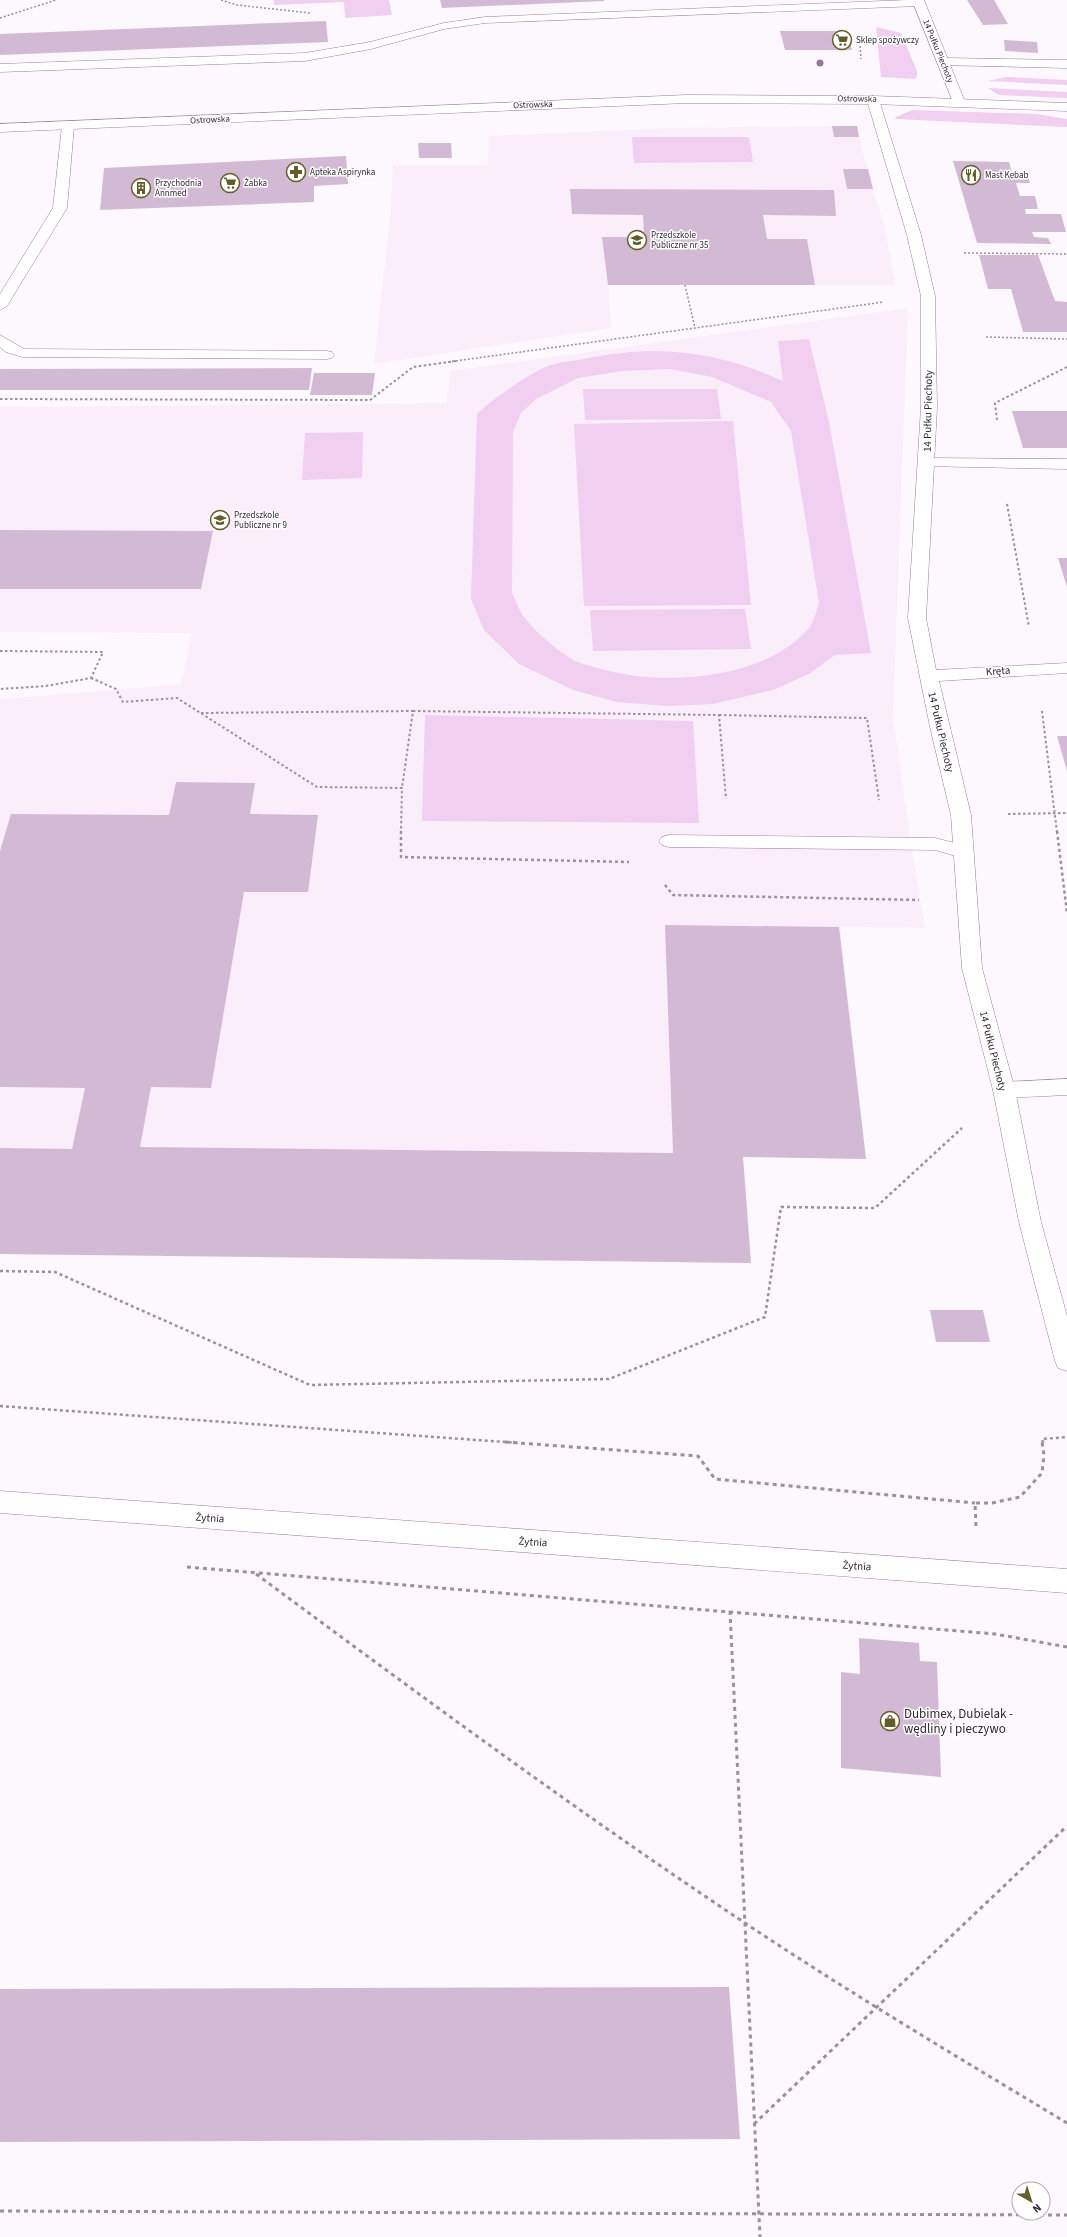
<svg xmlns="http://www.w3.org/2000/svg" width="1067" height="2237" font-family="'Source Sans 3',sans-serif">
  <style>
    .built { fill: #fbeefb }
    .green { fill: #f0cff1; fill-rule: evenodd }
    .building { fill: #d3bad4 }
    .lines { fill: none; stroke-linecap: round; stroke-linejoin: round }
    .service-casing { stroke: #988099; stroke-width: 1 }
    .minor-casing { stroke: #988099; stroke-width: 1 }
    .tertiary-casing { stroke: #988099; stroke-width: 1 }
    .path-far3 { stroke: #999299; stroke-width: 1.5; stroke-dasharray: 2 2; stroke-linecap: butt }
    .path-far2 { stroke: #999299; stroke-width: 2; stroke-dasharray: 2.5 2.5; stroke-linecap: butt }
    .path-far1 { stroke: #999299; stroke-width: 2.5; stroke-dasharray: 3 3; stroke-linecap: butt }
    .path { stroke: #999299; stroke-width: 3; stroke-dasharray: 4 4; stroke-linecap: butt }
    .service { fill: #fff; fill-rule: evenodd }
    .minor { fill: #fff; fill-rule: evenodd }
    .tertiary { fill: #fff; fill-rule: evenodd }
    .tree { fill: #99769b }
    .labels { text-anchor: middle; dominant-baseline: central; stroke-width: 3; stroke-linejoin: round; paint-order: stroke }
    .far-poi-label { font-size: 9px; fill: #312832; stroke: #fff; text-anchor: start }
    .far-street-label { font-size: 9px; fill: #312832; stroke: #fff }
    .street-label { font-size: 11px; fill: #312832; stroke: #fff }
    .near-poi-label { font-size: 13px; fill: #312832; stroke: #fff; text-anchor: start }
  </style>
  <rect width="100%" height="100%" fill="#fdf8fd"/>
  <path class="built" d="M832 126 834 137H859L868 169H843L847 189H873L886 232 895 285H608L611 328 374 364 391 208 393 165H488L489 136 669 128Z
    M908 308 893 716 911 844 925 928 840 927 866 1159 743 1157 751 1263 0 1254V699L181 684 192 633 0 632V407L447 403 450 371Z"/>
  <path class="green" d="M274 0H389L392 15 345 18 344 2 274 5Z
    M876 27 901 33 917 71V76L915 79 881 77Z
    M1006 77 1067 80V85L988 81Z
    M988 88 1067 92V98L999 95Z
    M912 110 1037 114 1067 119V127L895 119 896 117Z
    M632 137H749L753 162 634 163Z
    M809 339 829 422 871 653 835 655 809 674 773 690 713 704 667 706 617 702 573 690 519 664 484 630 471 599 477 414C493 399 528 374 548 366 559 362 572 361 584 359 656 344 717 351 783 381L778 341ZM670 369 712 377 771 402 791 431 819 603C816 611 814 622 809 628 764 681 660 687 598 668 591 666 582 664 575 661 557 650 537 634 524 617 519 611 516 601 512 593L513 432 521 413 536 399 578 378 623 371Z
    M583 389H717L721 419 585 420Z
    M733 421 751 605 584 606 574 424Z
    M363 432 362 478 302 480 305 433Z
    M745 609 751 649 593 651 590 610Z
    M425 715 693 721 699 823 422 821Z"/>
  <path class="building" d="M440 0H604V1L442 8Z
    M967 0H994L1008 24 983 25Z
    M326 21 328 42 0 55V34Z
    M780 31H847L852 50H785Z
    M1004 40 1037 42 1038 53 1005 51Z
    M832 126H857L859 137H834Z
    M418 143H451L452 158H419Z
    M346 156 348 184 314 186V202L100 210 104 168Z
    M953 161 1009 162 1013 176H1028L1030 183H1016L1020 196H1035L1038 209H1025L1026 214H1061L1066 232H1032L1034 237 1048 238 1051 244 977 243Z
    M843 169H868L873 189H847Z
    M570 189 834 190 836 216 763 215 767 239H807L815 285H608L602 237H644L643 215 572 214Z
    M979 255H1038L1055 301 1067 302V332H1023L1011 289H988Z
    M312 368 309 390H0V369Z
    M314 373H375L372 395H310Z
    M1012 411H1067V448H1023Z
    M0 530 213 531 201 589H0Z
    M1058 558H1067V587Z
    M1057 736H1067V771Z
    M176 782 255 783 250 814 318 815 308 892H244L211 1088 151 1087 140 1147 673 1153 665 925 839 927 866 1159 743 1157 751 1263 0 1254V1148L72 1149 85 1088 0 1087V851L11 814 169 815Z
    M930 1310H983L990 1342H936Z
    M859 1638 919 1643 920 1661 937 1662 941 1777 841 1768V1672L860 1674Z
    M729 1987 740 2139 0 2142V1989Z"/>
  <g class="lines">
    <g class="service-casing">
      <path id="service" d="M908 0H921L925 3 919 6 485 23 444 29 371 49 305 61 0 72V64L305 53 370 42 444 23 485 17Z
        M943 58 1067 60V68L939 65 937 62 939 59Z
        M68 122 74 126 67 208 7 306 0 310V294L53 208 62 126Z
        M0 335 24 349 327 351 332 352 334 355 332 358 327 359 22 357 6 352 0 347Z
        M926 458 1067 459V469L920 466 918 463 920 460Z
        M669 835 935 838 970 847 973 852 970 857 963 858 935 850 669 847 662 845 659 841 662 837Z
        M1067 1079V1095L1004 1098 996 1096 993 1090 996 1084 1004 1082Z"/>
    </g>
    <g class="minor-casing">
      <path id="minor" d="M912 0H924L965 102 963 105H955L953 102Z
        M873 96 879 100 921 235 935 296 937 407 926 618 936 670 1067 663V673L939 681 971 815 982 968 1015 1090 1041 1222 1067 1316V1371L1058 1368 1055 1361 1019 1222 993 1090 962 968 951 815 930 727 908 618 921 407V296L907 235 867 100Z
        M0 1491 1067 1569V1593L0 1513Z"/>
    </g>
    <g class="tertiary-casing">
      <path id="tertiary" d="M687 95 873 96 1067 103V111L873 104 687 103 0 132V124Z"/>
    </g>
    <path class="path-far3" d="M221 0 237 5 310 13
      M0 18 56 0
      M860 46 861 59
      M964 253 1067 254
      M685 285 695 328
      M986 337 1067 339
      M448 362 884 302"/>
    <path class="path-far2" d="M0 399 370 400 413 367 456 361
      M997 420 995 403 1067 367
      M1007 504 1029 627
      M0 651 103 652 91 678 46 686 0 689
      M91 678 116 689 123 702 177 698 317 787 402 788 401 832
      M413 711 719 715 726 799
      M1042 711 1057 832
      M201 713 413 711 402 788
      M719 715 867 718 879 800
      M1008 814 1067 813"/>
    <path class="path-far1" d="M401 831V857L629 862
      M1057 831 1067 913
      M665 885 673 895 919 900
      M0 1271 55 1272 310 1385 609 1379 765 1317 781 1207 875 1208 962 1128
      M0 1406 519 1443
      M1043 1443 1042 1439 1067 1437"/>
    <path class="path" d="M505 1442 698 1456 715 1479 975 1503
      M976 1526 975 1503H992L1020 1497 1042 1473 1044 1455 1042 1442
      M187 1567 995 1634 1067 1647
      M256 1574C417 1693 578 1812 745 1923 850 1993 959 2058 1067 2123
      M730 1611 760 2237
      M754 2124 1067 1826
      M0 2211 1067 2215"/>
    <use href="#service" class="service"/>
    <use href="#minor" class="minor"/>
    <use href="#tertiary" class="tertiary"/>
  </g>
  <circle class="tree" cx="820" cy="63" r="3.5"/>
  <defs>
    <g id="supermarket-ring" transform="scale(1)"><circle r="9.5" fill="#fff" stroke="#625e2b" stroke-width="1.5"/><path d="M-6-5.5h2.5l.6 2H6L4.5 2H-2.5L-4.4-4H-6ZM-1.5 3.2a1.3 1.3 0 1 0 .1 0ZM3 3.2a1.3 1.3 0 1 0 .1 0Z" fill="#625e2b"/></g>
    <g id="pharmacy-ring" transform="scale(1)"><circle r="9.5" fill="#fff" stroke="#625e2b" stroke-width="1.5"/><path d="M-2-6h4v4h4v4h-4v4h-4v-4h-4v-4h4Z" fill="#625e2b"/></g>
    <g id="restaurant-ring" transform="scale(1)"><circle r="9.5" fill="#fff" stroke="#625e2b" stroke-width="1.5"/><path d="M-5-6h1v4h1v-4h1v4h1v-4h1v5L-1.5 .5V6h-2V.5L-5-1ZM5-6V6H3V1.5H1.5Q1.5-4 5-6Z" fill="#625e2b"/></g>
    <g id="building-ring" transform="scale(1)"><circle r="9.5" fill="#fff" stroke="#625e2b" stroke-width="1.5"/><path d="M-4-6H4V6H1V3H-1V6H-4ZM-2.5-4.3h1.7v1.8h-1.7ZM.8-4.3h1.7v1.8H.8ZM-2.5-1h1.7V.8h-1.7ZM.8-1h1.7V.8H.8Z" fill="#625e2b"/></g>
    <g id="school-ring" transform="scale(1)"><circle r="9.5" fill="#fff" stroke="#625e2b" stroke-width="1.5"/><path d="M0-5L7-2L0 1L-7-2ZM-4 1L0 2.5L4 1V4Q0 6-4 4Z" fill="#625e2b"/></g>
    <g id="shop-ring" transform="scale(1)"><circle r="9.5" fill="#fff" stroke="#625e2b" stroke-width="1.5"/><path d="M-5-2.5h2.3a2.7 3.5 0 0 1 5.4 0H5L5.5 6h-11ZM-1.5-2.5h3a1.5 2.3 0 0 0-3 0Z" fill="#625e2b"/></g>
  </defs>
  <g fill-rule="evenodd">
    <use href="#supermarket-ring" x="842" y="40"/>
    <use href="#pharmacy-ring" x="296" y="172"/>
    <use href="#restaurant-ring" x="971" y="175"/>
    <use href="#supermarket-ring" x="230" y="183"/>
    <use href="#building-ring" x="141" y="188"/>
    <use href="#school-ring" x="637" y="240"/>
    <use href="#school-ring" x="220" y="520"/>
    <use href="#shop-ring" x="890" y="1721"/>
  </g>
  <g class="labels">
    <g class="far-poi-label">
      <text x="856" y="40">Sklep spożywczy</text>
      <text x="310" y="172">Apteka Aspirynka</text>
      <text x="985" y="175">Mast Kebab</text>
      <text x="155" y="183">Przychodnia<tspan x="155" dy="10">Annmed</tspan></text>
      <text x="244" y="183">Żabka</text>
      <text x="651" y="235">Przedszkole<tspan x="651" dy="10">Publiczne nr 35</tspan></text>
      <text x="234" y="515">Przedszkole<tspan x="234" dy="10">Publiczne nr 9</tspan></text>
    </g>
    <g class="far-street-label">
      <text transform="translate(938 51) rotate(68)">14 Pułku Piechoty</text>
      <text transform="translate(857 99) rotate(1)">Ostrowska</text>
      <text transform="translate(533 105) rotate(-2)">Ostrowska</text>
      <text transform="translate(210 120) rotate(-3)">Ostrowska</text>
    </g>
    <g class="street-label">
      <text transform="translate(928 411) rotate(-89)">14 Pułku Piechoty</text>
      <text transform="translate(998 671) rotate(-4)">Kręta</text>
      <text transform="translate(941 732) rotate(77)">14 Pułku Piechoty</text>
      <text transform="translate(993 1051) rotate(76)">14 Pułku Piechoty</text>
      <text transform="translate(210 1518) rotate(4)">Żytnia</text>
      <text transform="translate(533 1542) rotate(4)">Żytnia</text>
      <text transform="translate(857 1566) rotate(4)">Żytnia</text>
    </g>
    <g class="near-poi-label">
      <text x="904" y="1714">Dubimex, Dubielak -<tspan x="904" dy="15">wędliny i pieczywo</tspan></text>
    </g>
  </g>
  <g transform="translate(1031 2201) rotate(141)"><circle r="19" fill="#ffffff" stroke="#ada9ad"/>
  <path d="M0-3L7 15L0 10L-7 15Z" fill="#625e2b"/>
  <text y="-6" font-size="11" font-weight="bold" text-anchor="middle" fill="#312832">N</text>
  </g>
</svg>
